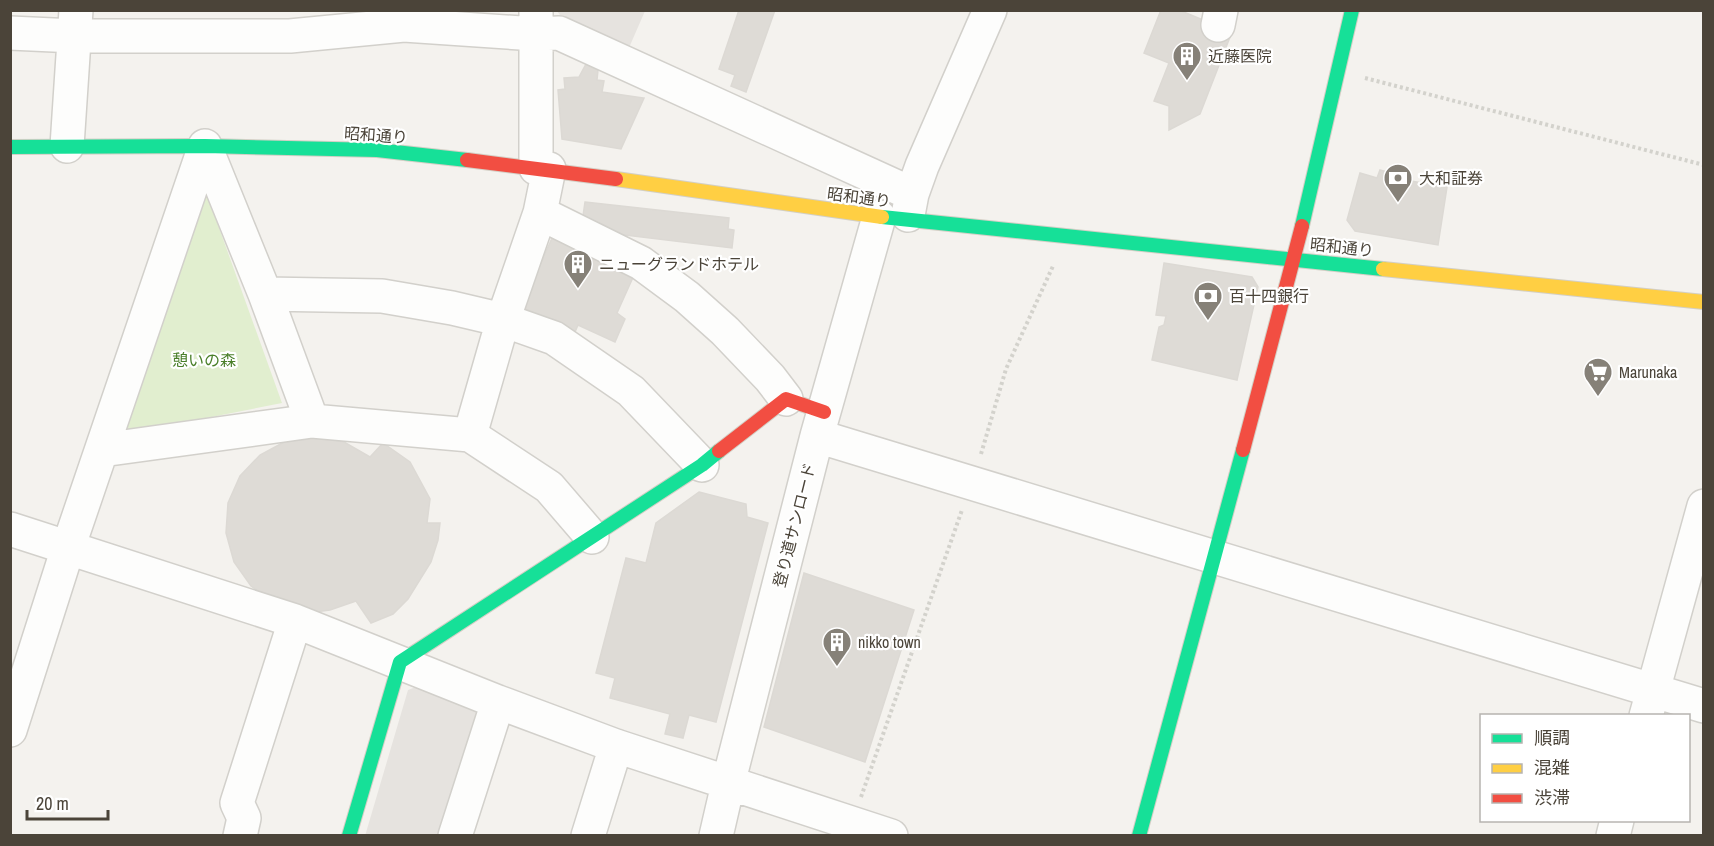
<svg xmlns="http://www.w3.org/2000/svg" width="1714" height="846" font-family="'Archivo Narrow','Noto Sans JP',sans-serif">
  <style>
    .green { fill: #e1eecf }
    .parking { fill: #e6e3df }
    .building { fill: #dedbd6; stroke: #dcd9d4; stroke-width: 1.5 }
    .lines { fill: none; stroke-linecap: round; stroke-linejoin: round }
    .street-casing { stroke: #d2d0cb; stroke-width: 36 }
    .fast-casing { stroke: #d3cfc5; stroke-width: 16 }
    .slow-casing { stroke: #d3cfc5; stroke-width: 16 }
    .jam-casing { stroke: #d3cfc5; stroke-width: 16 }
    .path { stroke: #d3d2cc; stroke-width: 4; stroke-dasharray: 3 3; stroke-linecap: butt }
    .street { stroke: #fdfdfc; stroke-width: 33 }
    .fast { stroke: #16e098; stroke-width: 14 }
    .slow { stroke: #ffcf43; stroke-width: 14 }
    .jam { stroke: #f24e42; stroke-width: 14 }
    .labels { text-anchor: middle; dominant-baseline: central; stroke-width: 4.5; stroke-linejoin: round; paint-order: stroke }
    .poi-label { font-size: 16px; fill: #4b4439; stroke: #fff; text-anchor: start }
    .street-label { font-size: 16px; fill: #4b4439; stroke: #fff }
    .park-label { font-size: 16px; fill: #4a7f2a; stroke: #fff }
  </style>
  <rect width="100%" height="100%" fill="#f4f2ee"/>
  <path class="green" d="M204 186 282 403 115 436Z"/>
  <path class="parking" d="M557 11H645L628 50 567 25Z
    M421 685 485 710 444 835 365 836 408 690Z"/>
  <path class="building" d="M739 10H775L746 92 731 86 735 75 719 69Z
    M1161 10H1179L1232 32 1200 114 1169 130V106L1154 101 1169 63 1144 53Z
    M586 64 598 70 597 80 604 81 602 92 644 98 621 149 562 139 558 90 565 89 564 78 579 77Z
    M1380 170 1399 175V179L1447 187 1438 245 1355 231 1347 220 1360 173 1377 178Z
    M585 202 729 218 728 229 734 230 732 248 617 234 583 216Z
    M553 236 635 273 617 313 625 319 615 342 578 325 575 332 521 307Z
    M1164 263 1252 277 1258 287 1237 380 1152 360 1159 327 1164 325 1166 316 1156 315Z
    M315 436 344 442 370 457 383 443 410 462 430 499 427 523H440L438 540 431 562 408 599 393 614 371 623 356 601 330 610 315 612 274 602 251 586 234 562 226 533 228 503 240 476 260 455 286 441Z
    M699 492 746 504 747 517 768 523 716 722 689 715 683 738 665 734 670 714 610 698 615 678 596 673 626 558 646 563 656 523Z
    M804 573 914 610 865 762 764 727Z"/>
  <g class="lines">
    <g class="street-casing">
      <path id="street" d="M1218 25 1221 10
        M10 33 75 36H290L404 25 536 34 559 33 912 194
        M67 146 76 10
        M205 146 265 294 312 421
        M536 168V10
        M540 213 641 263 687 297 725 331 770 378 786 399
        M908 215 912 194 922 166 990 10
        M265 294 382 296 452 308 503 320 554 338 631 391 702 465
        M470 435 503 320 540 213 549 169
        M817 436 1704 706
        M102 450 312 421 470 435 549 487 592 537
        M10 529 295 621 498 702 616 746 891 836
        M1646 716 1704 506
        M10 730 68 548 205 146
        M240 836 244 818 237 803 295 621
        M455 836 498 702
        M588 836 616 746
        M716 836 728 784 817 436 879 217
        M1613 836 1617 820"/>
    </g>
    <g class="fast-casing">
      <path id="fast" d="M10 147 205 146 377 150 467 160
        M882 217 1383 269
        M1302 226 1352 10
        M349 836 400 662 702 465 719 451
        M1139 836 1243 450"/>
    </g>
    <g class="slow-casing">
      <path id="slow" d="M616 179 882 217
        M1383 269 1704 302"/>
    </g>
    <g class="jam-casing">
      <path id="jam" d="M467 160 616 179
        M1243 450 1302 226
        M719 451 786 399 824 412"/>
    </g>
    <path class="path" d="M1365 78 1704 165
      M981 454 1006 369 1053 266
      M861 797 962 510"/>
    <use href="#street" class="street"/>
    <use href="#fast" class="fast"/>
    <use href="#slow" class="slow"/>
    <use href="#jam" class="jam"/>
  </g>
  <defs>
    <g id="building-pin" transform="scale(1.5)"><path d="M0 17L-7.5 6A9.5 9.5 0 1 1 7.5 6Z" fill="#868178" stroke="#fff"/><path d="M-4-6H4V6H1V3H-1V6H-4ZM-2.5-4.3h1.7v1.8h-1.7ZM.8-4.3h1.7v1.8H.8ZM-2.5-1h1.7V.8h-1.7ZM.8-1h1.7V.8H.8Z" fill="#fff"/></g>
    <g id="bank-pin" transform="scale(1.5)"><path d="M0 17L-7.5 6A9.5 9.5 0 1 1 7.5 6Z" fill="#868178" stroke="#fff"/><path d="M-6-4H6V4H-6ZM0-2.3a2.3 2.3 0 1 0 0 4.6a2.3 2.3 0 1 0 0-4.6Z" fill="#fff"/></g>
    <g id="supermarket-pin" transform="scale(1.5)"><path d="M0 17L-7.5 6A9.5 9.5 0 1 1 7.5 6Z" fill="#868178" stroke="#fff"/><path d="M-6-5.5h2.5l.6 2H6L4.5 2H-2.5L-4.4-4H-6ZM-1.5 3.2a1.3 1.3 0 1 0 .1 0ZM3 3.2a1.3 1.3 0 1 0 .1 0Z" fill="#fff"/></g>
  </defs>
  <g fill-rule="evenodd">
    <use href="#building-pin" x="1187" y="56"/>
    <use href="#bank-pin" x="1398" y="178"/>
    <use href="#building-pin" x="578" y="264"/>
    <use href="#bank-pin" x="1208" y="296"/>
    <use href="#supermarket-pin" x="1598" y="372"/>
    <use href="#building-pin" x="837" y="642"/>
  </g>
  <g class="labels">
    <g class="poi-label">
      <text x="1208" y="56">近藤医院</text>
      <text x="1419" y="178">大和証券</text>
      <text x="599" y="264">ニューグランドホテル</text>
      <text x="1229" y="296">百十四銀行</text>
      <text x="1619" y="372">Marunaka</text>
      <text x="858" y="642">nikko town</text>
    </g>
    <g class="street-label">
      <text transform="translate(376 135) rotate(4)">昭和通り</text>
      <text transform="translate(859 197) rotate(7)">昭和通り</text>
      <text transform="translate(1342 247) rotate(6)">昭和通り</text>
      <text transform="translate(794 525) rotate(-76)">登り道サンロード</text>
    </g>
    <g class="park-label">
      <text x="204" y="360">憩いの森</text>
    </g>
  </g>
  <rect width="1714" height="846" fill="none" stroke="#4b4439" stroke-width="24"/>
  <rect x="1480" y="714" width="210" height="108" fill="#ffffff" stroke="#b7b4b0" stroke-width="1.5"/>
  <rect x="1492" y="734" width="30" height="9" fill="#16e098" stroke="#b7b4b0" stroke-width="1.5"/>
  <text x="1534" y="744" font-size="18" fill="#4b4439">順調</text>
  <rect x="1492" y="764" width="30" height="9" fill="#ffcf43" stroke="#b7b4b0" stroke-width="1.5"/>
  <text x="1534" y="774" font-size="18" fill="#4b4439">混雑</text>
  <rect x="1492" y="794" width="30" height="9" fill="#f24e42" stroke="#b7b4b0" stroke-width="1.5"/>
  <text x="1534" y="804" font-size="18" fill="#4b4439">渋滞</text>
  <path d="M27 810v9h81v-9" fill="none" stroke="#4b4439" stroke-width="3"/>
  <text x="36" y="810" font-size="18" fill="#4b4439" stroke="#ffffff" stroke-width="4.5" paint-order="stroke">20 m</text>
</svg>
